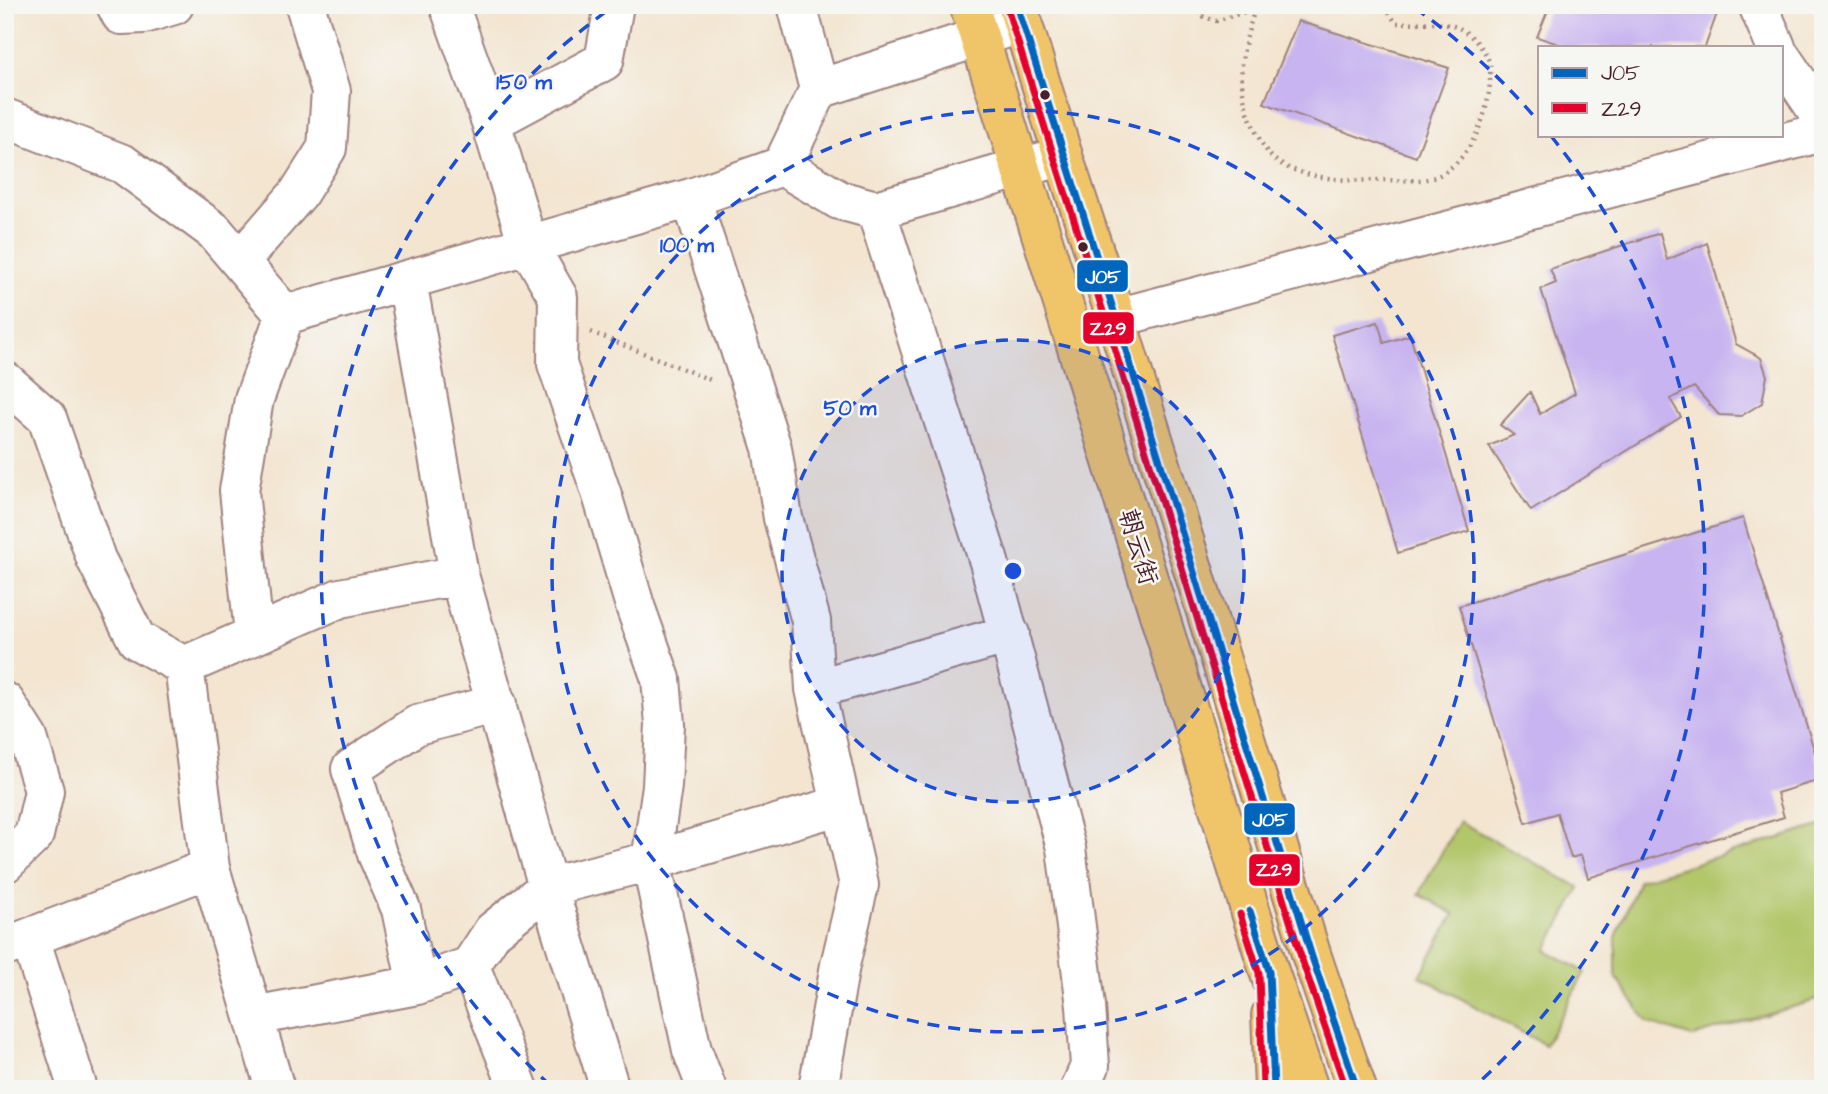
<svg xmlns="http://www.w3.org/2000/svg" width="1828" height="1094" font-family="'Architects Daughter','LXGW WenKai TC',sans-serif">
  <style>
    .green { fill: #b2c66a; stroke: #7e724a; stroke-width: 2 }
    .building { fill: #c8b4f0 }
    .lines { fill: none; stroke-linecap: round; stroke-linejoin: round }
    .minor-casing { stroke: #9e827e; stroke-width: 42 }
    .major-casing { stroke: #9e827e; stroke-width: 42 }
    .path { stroke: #9e827e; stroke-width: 4.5; stroke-dasharray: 2 5; stroke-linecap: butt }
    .minor { stroke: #fff; stroke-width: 38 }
    .major { stroke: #f0c469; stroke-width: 38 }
    .bus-1-casing { stroke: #f6f6f2; stroke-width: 12 }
    .bus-2-casing { stroke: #f6f6f2; stroke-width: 12 }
    .bus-1 { stroke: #0065bd; stroke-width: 7 }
    .bus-2 { stroke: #e4002b; stroke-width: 7 }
    .ring { fill: none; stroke: #1d4ed8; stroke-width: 3.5; stroke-dasharray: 12 9 }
    .bus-dot { fill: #4a1f2b; stroke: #f6f6f2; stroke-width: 2.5 }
    .labels { text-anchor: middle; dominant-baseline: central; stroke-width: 5; stroke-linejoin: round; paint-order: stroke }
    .street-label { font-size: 26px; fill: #4a1f2b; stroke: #f6f6f2 }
    .centre { fill: #1d4ed8; stroke: #f6f6f2; stroke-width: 3.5 }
    .ring-label { font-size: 21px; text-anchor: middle; font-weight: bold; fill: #1d4ed8; stroke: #f6f6f2; stroke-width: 5; stroke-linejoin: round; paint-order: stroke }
    .line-badge { stroke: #f6f6f2; stroke-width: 2.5 }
    .badge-label { font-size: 19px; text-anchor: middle; font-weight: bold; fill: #fff }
  </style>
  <rect width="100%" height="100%" fill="#f6f6f2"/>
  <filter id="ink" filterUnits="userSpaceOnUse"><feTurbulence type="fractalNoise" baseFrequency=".0143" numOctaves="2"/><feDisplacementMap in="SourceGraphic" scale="14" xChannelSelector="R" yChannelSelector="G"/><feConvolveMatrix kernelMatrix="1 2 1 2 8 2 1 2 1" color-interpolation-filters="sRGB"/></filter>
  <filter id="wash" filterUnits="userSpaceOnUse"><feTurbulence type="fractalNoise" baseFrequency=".00686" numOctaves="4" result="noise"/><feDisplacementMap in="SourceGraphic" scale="28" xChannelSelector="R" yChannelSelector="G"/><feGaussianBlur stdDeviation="1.57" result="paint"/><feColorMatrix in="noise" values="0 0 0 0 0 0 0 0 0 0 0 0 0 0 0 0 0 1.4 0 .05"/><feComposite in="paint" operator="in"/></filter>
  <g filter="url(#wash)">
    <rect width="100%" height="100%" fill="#f3e5d0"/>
    <path class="green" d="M1459 821 1580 888 1546 950 1585 972 1545 1045 1420 976 1454 914 1419 894Z
      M1823 825V998L1692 1037 1648 1023 1616 977V937L1639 880Z"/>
    <g id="blocks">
      <path class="building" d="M1550 5H1720L1705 47H1568L1537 37Z
        M1298 21 1449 68 1416 157 1264 103Z
        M1660 233 1667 260 1707 243 1736 344 1761 358 1767 376 1762 403 1741 416 1719 415 1694 387 1670 399 1681 417 1531 511 1489 446 1514 435 1500 425 1530 392 1540 414 1575 393 1541 289 1556 283 1550 269Z
        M1378 322 1384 343 1410 335 1469 531 1398 553 1332 335Z
        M1743 518 1823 779 1777 793 1784 817 1588 878 1581 855 1571 858 1557 813 1526 823 1459 606Z"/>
    </g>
  </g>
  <g filter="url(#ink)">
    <use href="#blocks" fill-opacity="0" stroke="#9e827e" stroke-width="2"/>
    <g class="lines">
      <g class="minor-casing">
        <path id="minor" d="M116 5 121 15 144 14 174 5
          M449 5 491 122 528 245 558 297 557 364 602 495 635 606 661 679 665 724 662 786 651 861 692 1050 707 1089
          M797 5 819 89
          M1758 5 1776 47
          M1781 57 1823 119
          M5 118 123 164 214 231 285 315
          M491 122 604 61 614 5
          M782 166 839 200 876 210 1063 156
          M691 198 772 448 783 518 811 621 815 689 859 885 840 965 818 1089
          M876 210 989 562 1066 848 1086 1006 1090 1066 1080 1089
          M240 261 298 194 327 148 331 91 305 5
          M407 280 459 575 548 887 610 1089
          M285 315 691 198 782 166 819 89 1023 23
          M1116 318 1823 132
          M5 381 47 418 96 559 137 640 184 666 210 868 275 1089
          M254 634 239 491 254 399 285 315
          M184 666 340 598 459 575
          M815 689 1010 634
          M5 702 28 738 44 791 34 835 5 863
          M30 938 78 1089
          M5 947 210 868
          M470 966 519 1089
          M417 985 401 909 377 854 351 769 417 725 497 704
          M254 1016 417 985 470 966 493 931 548 887 651 861 841 805"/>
      </g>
      <g class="major-casing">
        <path id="major" d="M969 5 1072 332 1269 971 1309 1089
          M1017 5 1063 156 1116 318 1312 957 1357 1089
          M1271 1015 1274 1089"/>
      </g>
      <path class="path" d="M1196 5 1199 15 1216 21 1267 5
        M1255 9C1240 56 1234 85 1256 132 1261 142 1268 156 1278 162 1301 178 1349 182 1376 180 1392 180 1421 182 1435 177 1470 163 1489 115 1490 80 1490 75 1491 68 1490 64 1486 50 1472 35 1459 28 1444 21 1412 23 1396 23L1384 5
        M591 332 713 381"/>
      <use href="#minor" class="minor"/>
      <use href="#major" class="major"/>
      <g class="bus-1-casing">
        <path id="bus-1" d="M1017 5 1116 318 1312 957 1357 1089
          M1250 911 1269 971 1274 1089"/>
      </g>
      <g class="bus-2-casing">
        <path id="bus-2" d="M1007 8 1106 321 1302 960 1346 1089
          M1240 914 1259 973 1263 1089"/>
      </g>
      <use href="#bus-1" class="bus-1"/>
      <use href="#bus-2" class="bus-2"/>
    </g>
  </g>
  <circle cx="1013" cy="571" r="231" fill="#1d4ed8" fill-opacity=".12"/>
  <g class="ring">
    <circle cx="1013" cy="571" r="231"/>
    <circle cx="1013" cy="571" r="461"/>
    <path d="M550 1085A692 692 0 0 1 611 8M1415 8A692 692 0 0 1 1539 122M1551 136A692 692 0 0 1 1476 1085"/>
  </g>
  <g class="bus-dot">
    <circle cx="1045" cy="95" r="6"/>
    <circle cx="1083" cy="247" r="6"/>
  </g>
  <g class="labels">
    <g class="street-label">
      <text transform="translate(1138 547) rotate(73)">朝云街</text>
    </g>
  </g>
  <circle cx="1013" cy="571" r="10" class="centre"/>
  <g class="ring-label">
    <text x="524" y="89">150 m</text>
    <text x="687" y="252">100 m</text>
    <text x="850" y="415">50 m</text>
  </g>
  <g class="line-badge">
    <rect x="1076" y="259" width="53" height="34" rx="7" fill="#0065bd"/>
    <rect x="1082" y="311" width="53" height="34" rx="7" fill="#e4002b"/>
    <rect x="1243" y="802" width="53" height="34" rx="7" fill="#0065bd"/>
    <rect x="1248" y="853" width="53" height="34" rx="7" fill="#e4002b"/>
  </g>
  <g class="badge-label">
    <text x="1103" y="283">J05</text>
    <text x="1108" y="335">Z29</text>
    <text x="1270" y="826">J05</text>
    <text x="1274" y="876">Z29</text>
  </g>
  <rect width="1828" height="1094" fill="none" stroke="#f6f6f2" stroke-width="28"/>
  <rect x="1538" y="46" width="245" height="91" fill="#f6f6f2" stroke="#b1a0a2" stroke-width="2"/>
  <rect x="1552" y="68" width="35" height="10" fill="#0065bd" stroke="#b1a0a2" stroke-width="2"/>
  <text x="1601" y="80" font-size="21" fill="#4a1f2b">J05</text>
  <rect x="1552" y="103" width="35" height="10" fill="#e4002b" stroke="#b1a0a2" stroke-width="2"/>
  <text x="1601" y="116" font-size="21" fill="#4a1f2b">Z29</text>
</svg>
